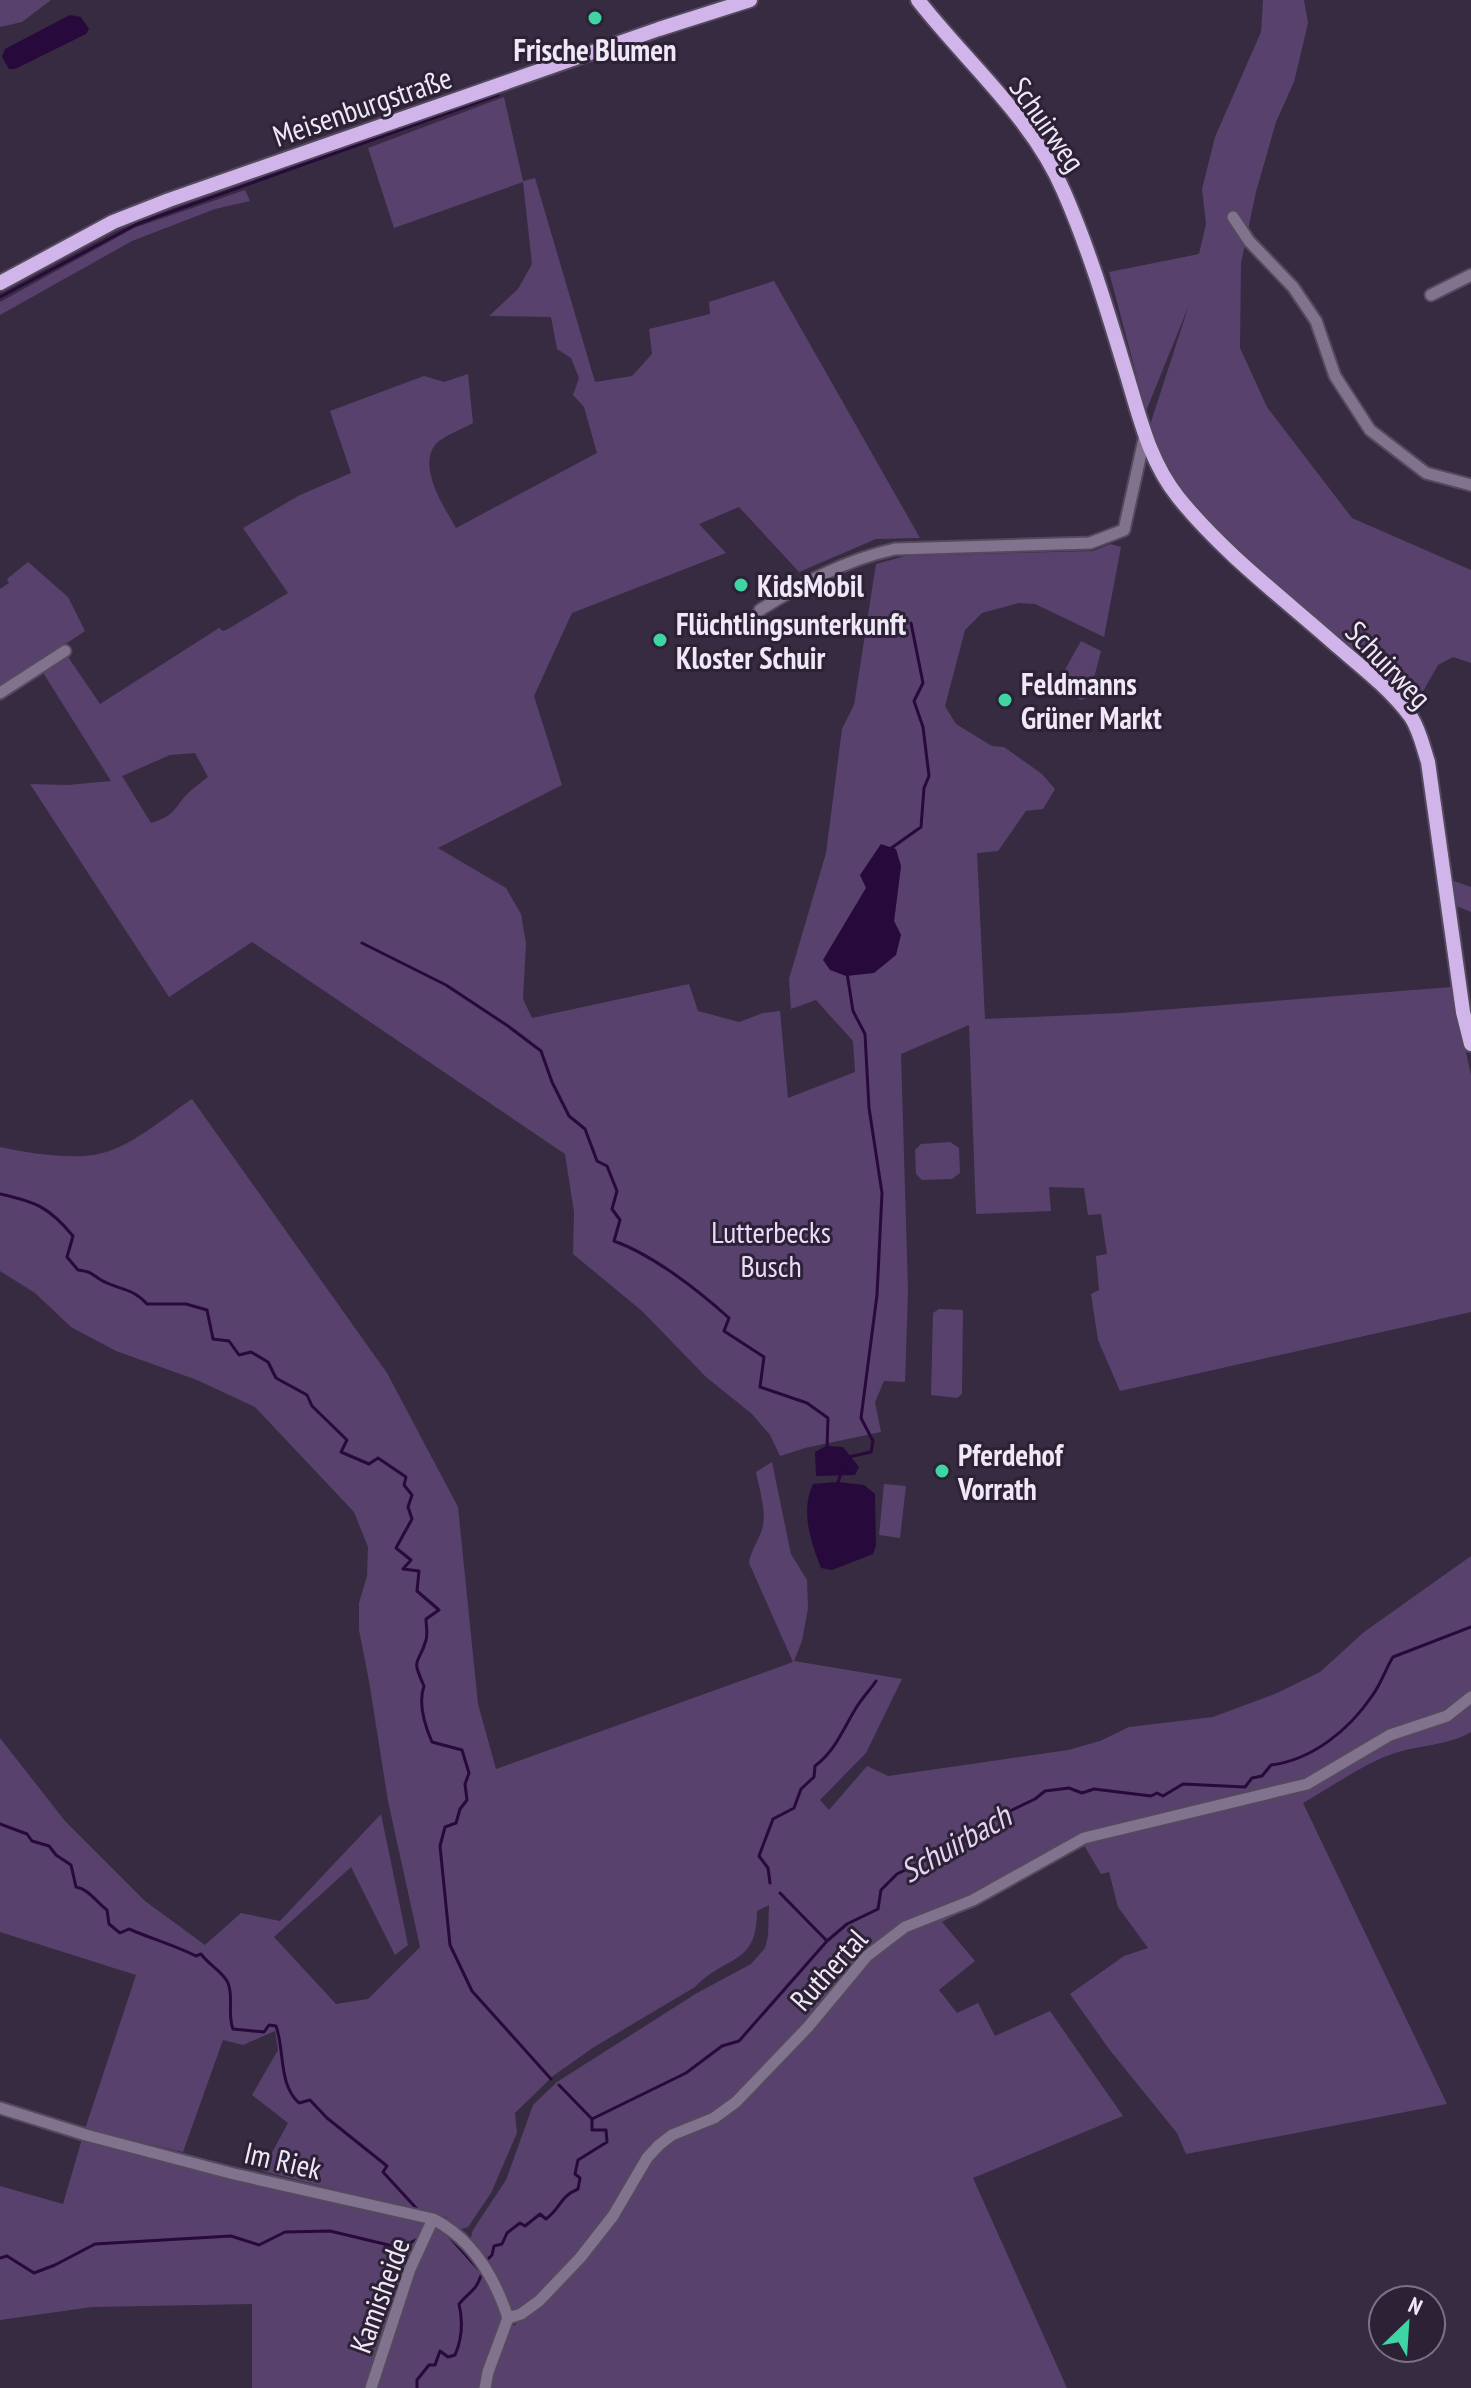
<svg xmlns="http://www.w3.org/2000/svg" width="1471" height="2388" font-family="'PT Sans Narrow',sans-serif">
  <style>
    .green { fill: #59416d; fill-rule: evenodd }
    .water { fill: #28093b }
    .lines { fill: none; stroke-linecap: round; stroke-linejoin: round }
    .stream { stroke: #28093b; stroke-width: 3 }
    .minor-casing { stroke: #54495d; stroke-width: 15 }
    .major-casing { stroke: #54495d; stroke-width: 18 }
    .minor { stroke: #81738d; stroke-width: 11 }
    .major { stroke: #d1b5ea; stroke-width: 14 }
    .poi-dot { fill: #3ed4a3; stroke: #2c2135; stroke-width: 3 }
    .labels { text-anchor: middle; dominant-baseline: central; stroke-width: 6; stroke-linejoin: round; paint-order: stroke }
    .poi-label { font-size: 30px; font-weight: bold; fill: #efe8f6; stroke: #2c2135; text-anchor: start }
    .street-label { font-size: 30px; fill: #efe8f6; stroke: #2c2135 }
    .park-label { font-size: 30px; fill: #ecdbfc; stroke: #2c2135 }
    .water-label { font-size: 32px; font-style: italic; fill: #e4d3f4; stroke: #2c2135 }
  </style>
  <rect width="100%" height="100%" fill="#362b40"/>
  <path class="green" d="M0 0H51L22 22 0 27Z
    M1263 0H1304L1308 23 1294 82 1276 122 1256 192 1241 263 1240 348 1267 407 1352 518 1471 570V663L1453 657 1438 665 1414 707 1302 605 1297 610C1284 596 1272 582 1259 568 1217 526 1163 487 1150 425L1189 305 1146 411 1109 272 1199 254 1206 224 1202 189 1215 137 1261 32Z
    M504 97 523 181 535 178 595 382 632 376 652 354 649 329 710 314 709 302 774 281 920 538 876 539 799 572 739 507 699 524 726 553 572 613 534 696 562 785 438 848 506 888 521 914 526 943 523 999 532 1018 689 984 698 1011 739 1022 763 1013 780 1011 788 1098 855 1072 853 1041 816 1000 791 1009 789 979 826 853 842 729 854 705 876 564 905 556 1093 551 1110 544 1121 547 1104 637 1035 604 1019 603 982 613 965 630 945 706 956 724 992 746 1004 747 1042 774 1055 789 1043 809 1026 811 998 851 977 853 985 1019 1121 1013 1452 987 1471 1075V1312L1120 1391 1098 1340 1091 1294 1099 1290 1096 1256 1107 1254 1101 1214 1088 1215 1084 1188 1049 1187 1051 1211 976 1214 969 1025 901 1054 908 1291 905 1382 884 1381 875 1402 881 1432 805 1448 780 1456 770 1435 752 1414 706 1377 642 1311 573 1254 574 1212 565 1154 252 942 169 997 30 784 68 785 111 781 42 671 66 654 100 704 219 628 223 631 228 629 288 593 243 528 300 495 351 473 330 411 424 376 444 382 468 374 473 423C462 429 449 434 439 441 414 462 444 507 456 528L597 453 584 407 573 395 579 378 571 358 557 349 551 317 489 316 518 289 532 264 523 182 394 228 368 148ZM195 753 208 777C201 783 193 788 187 794 173 810 174 816 151 823L122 776 170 755ZM901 866 894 921 901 935 823 960 866 888Z
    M245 190 250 201 215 209 132 241 0 315V302L134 228Z
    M28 562 68 597 85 631 0 688V589L9 583 7 579Z
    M1081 641 1101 651 1089 697 1081 700 1056 686Z
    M1451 880 1471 887V912L1454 905Z
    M192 1099 387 1373 458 1507 478 1704 496 1769 793 1662 749 1563C751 1549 760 1539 763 1526 766 1509 759 1488 756 1472L772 1462 791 1554 807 1580 808 1608 802 1641 794 1661 902 1679 866 1753 820 1800 829 1810 867 1766 888 1776 1068 1750 1100 1741 1129 1727 1213 1717 1277 1693 1320 1672 1364 1632 1471 1556V1694L1438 1718 1380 1736 1294 1786 1074 1837 973 1895 902 1924 869 1951 814 2017 753 2077 730 2106 727 2115 738 2107 758 2082 818 2022 870 1959 901 1933 923 1921 980 1901 942 1922 975 1961 939 1990 957 2013 978 2003 995 2036 1050 2011 1123 2116 973 2178 1067 2388H375L404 2302 397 2301 368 2388H252V2304L92 2307 0 2320V2186L63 2204 82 2139 422 2220 427 2224 425 2233 438 2226C457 2238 475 2257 485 2277 494 2295 500 2312 514 2326 545 2298 598 2255 608 2215L576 2257 523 2309H513L506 2302 503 2289 489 2267 469 2243 473 2230 506 2180 533 2105 557 2082 697 1993 751 1964 765 1948 768 1936 769 1905 757 1911C757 1966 727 1954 695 1987L594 2047 553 2076 515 2113 517 2133 491 2193 468 2227 457 2230 446 2217 262 2171 288 2123 252 2095 278 2050 275 2031 243 2045 223 2040 183 2152 85 2129 136 1975 0 1932V1738L65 1821 145 1901 205 1945 241 1913 280 1921 381 1814 408 1945 395 1955 351 1867 274 1937 336 2004 368 1999 420 1947 388 1801 369 1681 359 1630V1603L367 1576 368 1547 354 1512 255 1407 197 1380 116 1351 71 1327 35 1293 0 1271V1147C28 1153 66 1159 94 1155 130 1149 163 1118 192 1099Z
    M950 1142 959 1148 960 1173 952 1179 922 1180 916 1174 915 1150 921 1144Z
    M939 1309 963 1310 962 1394 957 1398 931 1395 933 1313Z
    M884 1484 906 1486 900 1538 879 1535Z
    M1471 1701V1732C1448 1746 1417 1745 1392 1754 1363 1764 1330 1788 1303 1803L1447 2104 1186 2154 1177 2133 1109 2049 1070 1994 1124 1956 1148 1948 1118 1907 1109 1872 1101 1874 1082 1842 1297 1792 1392 1739 1430 1728 1454 1715Z"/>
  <path class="water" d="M70 15 81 17 89 29 86 34 15 69H9L2 57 5 49Z
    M881 844 896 849 901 866 894 921 901 935 896 955 874 973 846 976 830 970 823 960 866 888 860 875Z
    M826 1446 843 1447 859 1467 855 1475 816 1476 815 1452Z
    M838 1482 864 1485 875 1494 876 1546 873 1554 832 1570 821 1568C811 1542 800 1511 813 1484Z"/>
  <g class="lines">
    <path class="stream" d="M0 297 137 224 498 95
      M890 849 921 827 924 788 929 776 923 727 914 701 923 683 911 623
      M362 943 446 985 508 1026 541 1051 552 1082 569 1116 585 1129 597 1161 607 1166 617 1191 612 1209 620 1220 614 1241C653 1255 698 1290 729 1318L724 1331 764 1357 760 1387 807 1403 828 1418 827 1448
      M847 973 853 1011 865 1034 869 1108 882 1193 877 1295 861 1418 873 1441 871 1452 849 1457
      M0 1194C36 1202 49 1207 73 1236L67 1257 78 1270C92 1272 90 1273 101 1280 118 1290 132 1287 147 1304H186L207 1310 213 1339 229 1341 239 1355 251 1352 268 1362 276 1378 307 1395 312 1406 347 1440 341 1452 369 1464 378 1458 406 1477 404 1485 412 1495 408 1507 412 1519 396 1548 411 1560 403 1569 419 1571 417 1591 439 1610 426 1619C426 1625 428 1634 426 1640 419 1666 410 1655 424 1686 418 1703 425 1726 432 1742L462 1750 469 1773 465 1784 467 1800 460 1809 456 1823 445 1827 440 1846 450 1945 472 1991 551 2079
      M838 1482 842 1471
      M0 1824 27 1834 32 1841 49 1846 56 1855 71 1865 76 1887C89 1889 96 1902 107 1910L109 1924 120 1933 129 1929C152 1939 174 1945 196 1956L201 1954C209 1965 224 1973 228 1983 234 1998 227 2014 233 2029L264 2032 269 2025 276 2026C285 2051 278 2084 299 2103L310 2100 327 2118 387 2166 383 2172 417 2209
      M770 1883 768 1868 759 1856 773 1819 794 1808 801 1789 814 1777 815 1766C836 1750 843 1729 856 1708 862 1698 870 1690 876 1681
      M780 1893 827 1941
      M559 2085 592 2119
      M447 2234 481 2272
      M0 2258 7 2256 34 2273 55 2265 95 2244 231 2236 259 2245 285 2232 330 2231 401 2248 419 2238
      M486 2261 492 2255 494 2246 502 2244 507 2233 520 2223 525 2226 540 2214 546 2219C562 2207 559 2197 578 2189L580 2178 575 2174 578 2160 607 2142 606 2130H592V2119L686 2073 722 2046 739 2041 827 1941 847 1924 878 1909 881 1890 897 1874 960 1843 983 1824 1035 1799 1045 1791 1069 1788 1082 1793 1094 1789 1151 1796 1157 1793 1163 1796 1183 1784 1245 1787 1252 1778 1262 1776 1271 1765C1312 1760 1349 1730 1372 1696 1381 1684 1385 1670 1393 1657L1471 1627
      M417 2388V2380L429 2365H435L440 2351 448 2357 455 2355C462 2339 463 2321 459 2304 472 2289 476 2292 483 2270"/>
    <g class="minor-casing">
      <path id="minor" d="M1233 217 1249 241 1293 287 1316 321 1335 376 1370 430 1426 473 1471 485
        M1431 295 1471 275
        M760 610C803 583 845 560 895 549L1090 543 1124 530 1145 435
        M0 693 65 651
        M0 2108 86 2135 234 2174 433 2219C472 2239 495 2278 508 2318
        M508 2318 521 2314 539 2301 580 2258 613 2216 647 2158 659 2145 672 2135 714 2118 736 2102 808 2027 867 1956 905 1927 973 1900 1084 1838 1307 1784 1390 1735 1447 1716 1471 1697
        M371 2388 410 2269 433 2219
        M485 2388 488 2372 508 2318"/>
    </g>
    <g class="major-casing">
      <path id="major" d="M918 0C966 62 1033 118 1064 192 1089 249 1107 310 1125 369 1139 414 1148 459 1178 497 1223 553 1283 598 1337 646 1363 668 1391 690 1411 717 1420 731 1423 747 1428 762L1463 1012 1471 1044
        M0 283 113 222 169 200 659 29 750 0"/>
    </g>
    <use href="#minor" class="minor"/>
    <use href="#major" class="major"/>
  </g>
  <g class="poi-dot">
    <circle cx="595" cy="18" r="8"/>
    <circle cx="741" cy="585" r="8"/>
    <circle cx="660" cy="640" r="8"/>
    <circle cx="1005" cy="700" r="8"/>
    <circle cx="942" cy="1471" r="8"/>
  </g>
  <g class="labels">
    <g class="poi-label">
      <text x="595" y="49" text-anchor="middle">Frische Blumen</text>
      <text x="757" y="585">KidsMobil</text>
      <text x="676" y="623">Flüchtlingsunterkunft<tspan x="676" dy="34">Kloster Schuir</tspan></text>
      <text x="1021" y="683">Feldmanns<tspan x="1021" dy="34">Grüner Markt</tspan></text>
      <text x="958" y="1454">Pferdehof<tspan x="958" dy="34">Vorrath</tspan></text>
    </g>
    <g class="street-label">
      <text transform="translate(362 106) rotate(-19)">Meisenburgstraße</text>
      <text transform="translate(1048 124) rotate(55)">Schuirweg</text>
      <text transform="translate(1389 664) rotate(46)">Schuirweg</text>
      <text transform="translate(828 1969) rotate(-48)">Ruthertal</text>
      <text transform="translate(283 2160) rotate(13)">Im Riek</text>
      <text transform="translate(379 2295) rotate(-70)">Kamisheide</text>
    </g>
    <g class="park-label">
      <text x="771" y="1231">Lutterbecks<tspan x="771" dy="34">Busch</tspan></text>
    </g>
    <g class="water-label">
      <text transform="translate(955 1843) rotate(-30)">Schuirbach</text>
    </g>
  </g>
  <g transform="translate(1407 2324) rotate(25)"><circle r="38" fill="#2c2135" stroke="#7a7182" stroke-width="2"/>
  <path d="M0-6L14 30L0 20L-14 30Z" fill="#3ed4a3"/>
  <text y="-12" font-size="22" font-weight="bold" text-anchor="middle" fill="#efe8f6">N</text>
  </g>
</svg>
